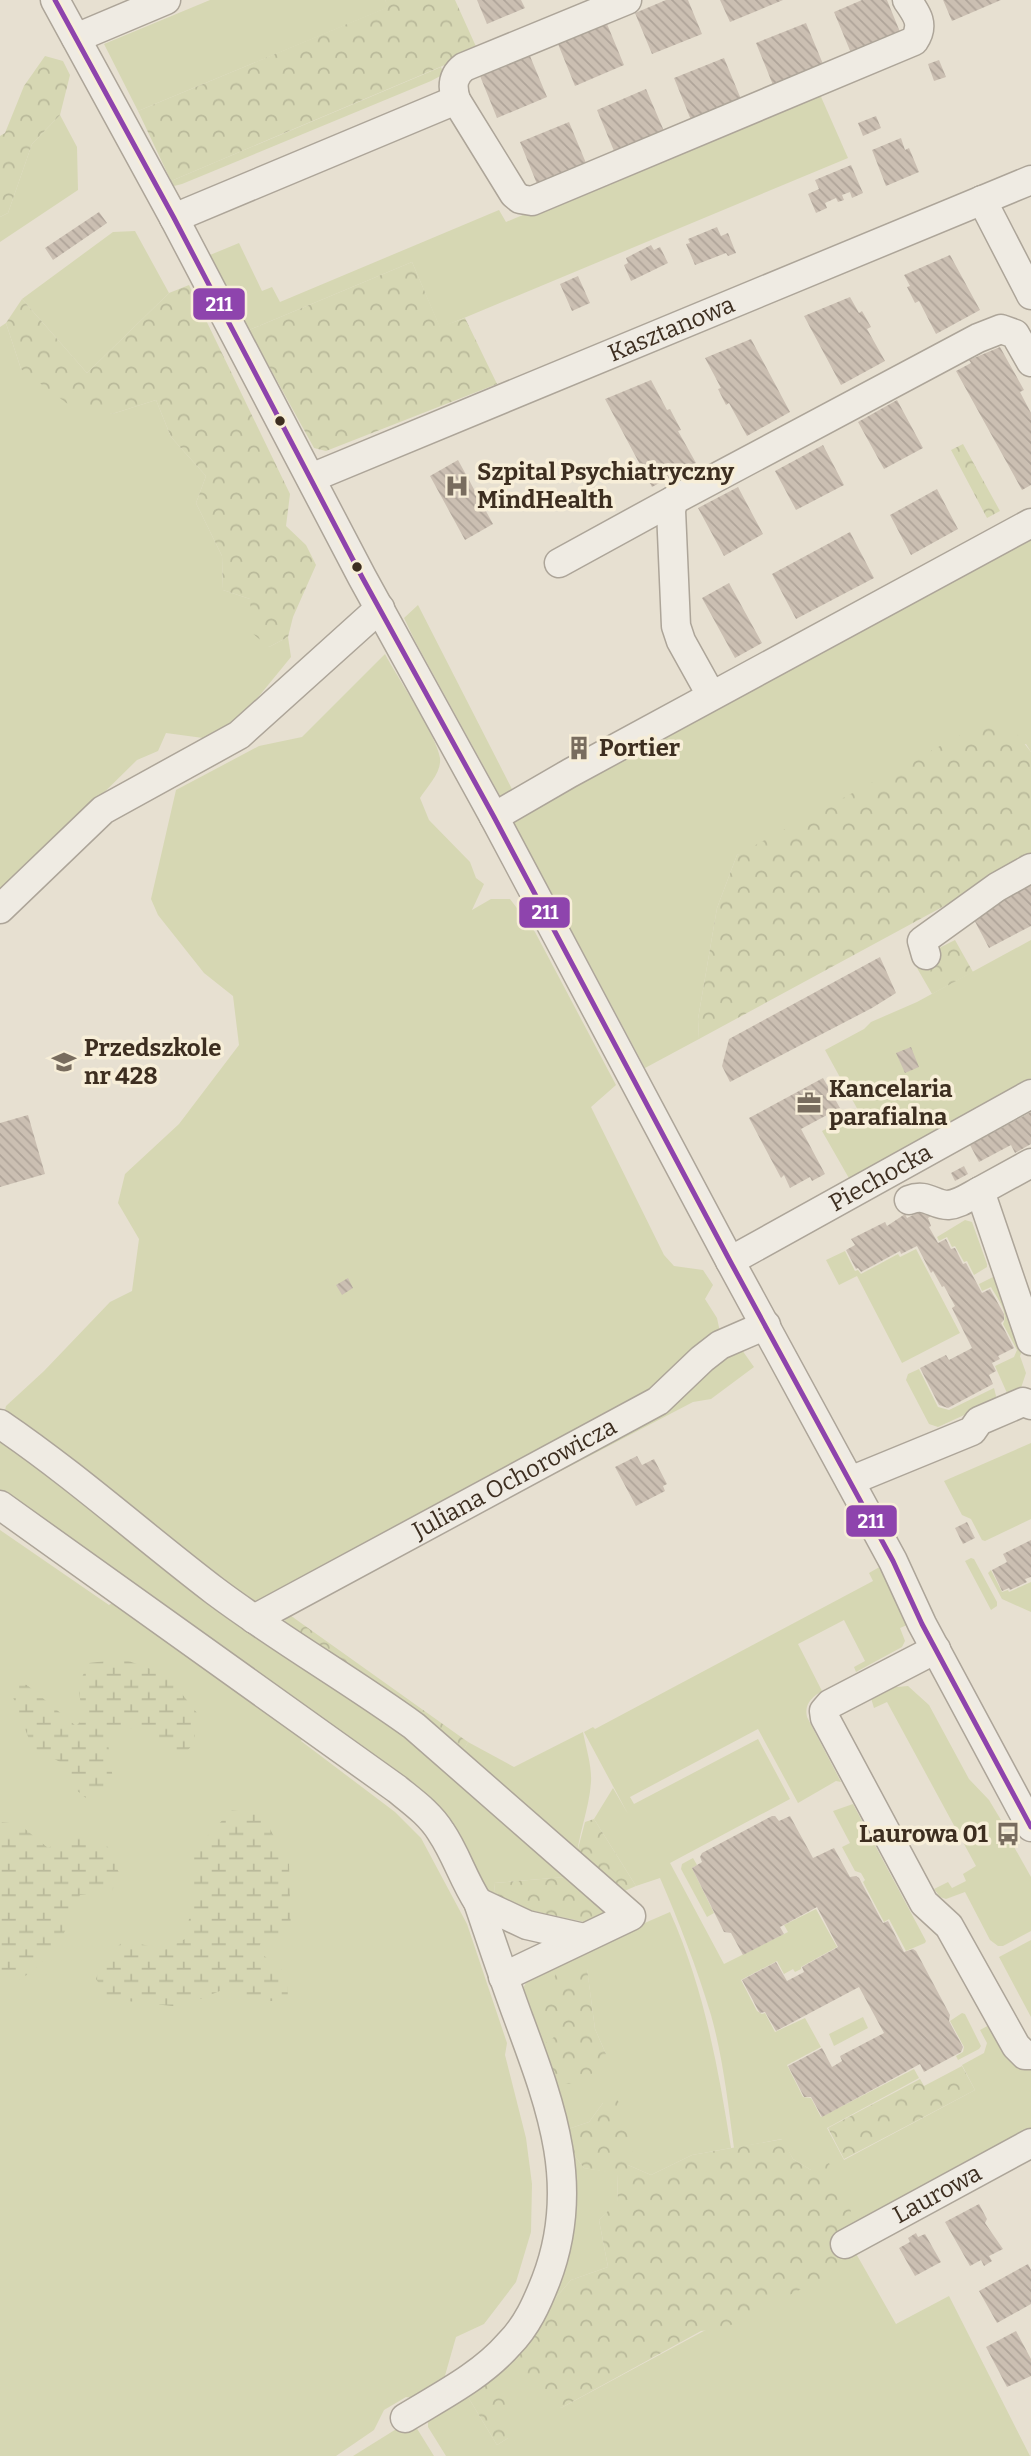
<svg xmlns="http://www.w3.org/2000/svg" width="1031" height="2456" font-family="Bitter,serif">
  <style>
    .green { fill: #d6d7b3 }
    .forest { fill: url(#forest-crowns) }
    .wetland { fill: url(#wetland-marsh) }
    .building { fill: url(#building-back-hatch) }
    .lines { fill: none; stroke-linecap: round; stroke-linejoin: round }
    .minor-casing { stroke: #ada599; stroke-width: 31 }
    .minor { stroke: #efebe3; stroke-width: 28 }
    .bus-1-casing { stroke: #f7eed8; stroke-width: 10 }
    .bus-1 { stroke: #8e44ad; stroke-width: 5 }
    .bus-dot { fill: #3d2e20; stroke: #f7eed8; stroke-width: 2.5 }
    .labels { text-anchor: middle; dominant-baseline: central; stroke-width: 7; stroke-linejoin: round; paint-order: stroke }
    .street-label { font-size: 24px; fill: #3d2e20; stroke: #f7eed8 }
    .poi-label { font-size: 24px; font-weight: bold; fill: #3d2e20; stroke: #f7eed8; text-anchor: start }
    .line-badge { stroke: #f7eed8; stroke-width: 2.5 }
    .badge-label { font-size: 19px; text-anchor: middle; font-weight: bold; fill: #fff }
  </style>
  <defs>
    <pattern id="forest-crowns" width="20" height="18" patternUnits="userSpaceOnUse" patternTransform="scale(1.75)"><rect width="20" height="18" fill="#d6d7b3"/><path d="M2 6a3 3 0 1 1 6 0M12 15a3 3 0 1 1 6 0" fill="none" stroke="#b9b99a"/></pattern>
    <pattern id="wetland-marsh" width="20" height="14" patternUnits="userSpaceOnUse" patternTransform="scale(1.75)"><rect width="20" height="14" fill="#d6d7b3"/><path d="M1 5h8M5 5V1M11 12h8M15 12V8" fill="none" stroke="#b9b99a"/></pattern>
    <pattern id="building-back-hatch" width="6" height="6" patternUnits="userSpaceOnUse" patternTransform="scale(1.75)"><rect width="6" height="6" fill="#cbbfb2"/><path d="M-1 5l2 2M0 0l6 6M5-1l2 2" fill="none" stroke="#afa499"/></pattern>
  </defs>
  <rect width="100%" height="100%" fill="#e7e0d1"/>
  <path class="green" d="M210 0H385L389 7 138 111 104 44Z
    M441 67 444 74 431 81 182 184 174 186 171 181Z
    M818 90 848 158 440 328 412 262 249 330 210 255 239 243 262 291 272 287 280 302 499 210 506 222Z
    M60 115 77 147 78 190 0 242V217L8 213 32 144Z
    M135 231 169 293 87 373 22 299 113 232Z
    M6 323 21 369 112 414 156 400 171 437 206 476 196 503 222 556 223 590 250 599 269 647 288 637 291 657 242 717 203 738 166 733 158 751 137 760 0 895V327Z
    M1031 536V752L1026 744 737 855 717 908 698 1019 699 1039 645 1068 514 823 520 809Z
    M418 605 515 795 500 796 415 641 404 618Z
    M385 654C397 677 437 736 440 758 442 772 427 787 420 798L429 820 470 862 476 878 484 884 472 910 491 899H510L535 932 616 1085 591 1107 664 1255 674 1266 703 1270 713 1285 705 1299 717 1318 720 1332 669 1381 388 1536 233 1612 460 1757 468 1742 514 1767 583 1732C586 1748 592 1766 591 1782 589 1814 573 1845 577 1876L494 1883 496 1903 479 1886 444 1817 0 1491V1432L6 1406 44 1371 110 1302 132 1291 139 1239 118 1203 125 1174 179 1124 239 1045 233 996 204 973 158 915 151 899 176 790 259 746 302 737Z
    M1031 940V1078L935 1130 940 1140 854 1187 822 1131 859 1112 825 1050 864 1029 871 1022 917 1002Z
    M965 1220 972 1222 987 1264V1267L974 1275 967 1261 964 1262 955 1246 952 1247 947 1237 939 1241 937 1237Z
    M916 1249 960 1333 902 1363 857 1276 839 1285 826 1260 845 1251 855 1271 858 1270 861 1274 898 1254 900 1257Z
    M993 1277 1000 1280 1024 1347 1020 1356 1026 1373 1020 1391 1011 1395 1007 1393 995 1366 1014 1357 1017 1350 1003 1324C1009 1312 997 1298 991 1287L982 1291 979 1284Z
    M742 1350 754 1367 711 1399 693 1402 557 1473 559 1465 712 1362Z
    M919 1369 938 1407 949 1410 994 1388 997 1400 938 1427 929 1424 906 1380 908 1374Z
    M1031 1443V1519L985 1541 982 1540 971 1519 962 1515 944 1481Z
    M0 1530 109 1605 116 1600 306 1733 301 1741 395 1812 421 1838 467 1924 507 2043 505 2055 526 2138 532 2184 531 2232 516 2282 484 2324 456 2337 442 2386 421 2399 406 2397 384 2410 374 2430 336 2456H0Z
    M971 1558 974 1559 997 1602V1606L991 1610 965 1561Z
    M883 1565 907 1625 900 1628 905 1641 902 1647 856 1672 854 1667 865 1661 844 1620 798 1644 822 1691C812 1697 804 1704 807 1717L841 1782 836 1781 798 1803 758 1729 630 1797 634 1804 758 1739 790 1799 670 1863 724 1964 788 1932 784 1925 816 1909 837 1947 801 1967V1969L795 1972 793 1969 784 1974 777 1961 741 1980 757 2011 762 2014 765 2013 775 2032 805 2018 821 2047 787 2065 803 2097 811 2098 821 2117 914 2069 919 2078 827 2128 844 2160 975 2090 962 2065 984 2053 987 2043 980 2030 993 2023C1001 2039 1011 2071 1031 2068V2133L855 2229 811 2170 793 2159 782 2139 734 2148C728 2103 723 2058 711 2015 697 1968 679 1922 660 1878L636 1886 594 1819 613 1788 628 1814 584 1732 593 1727 595 1729 873 1581 869 1573Z
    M991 1570 1002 1592 1008 1590 1009 1592 1031 1582V1612L1002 1599 988 1573Z
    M893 1680 897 1687 908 1686 929 1705 969 1779 989 1800 1004 1825 1001 1827 1010 1846 1013 1845 1031 1877V1931L1003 1946H998L990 1940 965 1892 946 1899 940 1897 934 1889 948 1882 952 1888 966 1881 963 1874 976 1866 887 1702 874 1708 870 1695Z
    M853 1804 926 1941 925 1943 906 1951 889 1919 884 1922 863 1882 865 1880 861 1873 855 1871 842 1847 850 1843 833 1811Z
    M693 1858 697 1865 692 1868 714 1913 707 1917 681 1869 682 1864Z
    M670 1912C704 1988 718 2067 731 2148L692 2155 651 2175 628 2165 603 2103 589 2122 565 2130 548 2083 606 2054 595 2029 587 1969 566 2029 536 2051 517 1999 532 1972Z
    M1031 1940V2017L999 1957Z
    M962 2013 965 2014 981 2046 979 2049 958 2060 956 2056 963 2052 964 2047 950 2021Z
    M863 2017 868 2028 834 2046 829 2034Z
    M567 2146 584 2168 617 2173 618 2202 599 2220 608 2267 571 2280 532 2325Z
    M854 2250 896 2324 949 2296 1030 2456H446L428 2427V2409L467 2385 468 2397 497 2445 508 2438 488 2371 522 2344 561 2408Z
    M406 2423 416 2427 434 2456H353Z"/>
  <path class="forest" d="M385 0H455L478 51 171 181 138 111 388 7Z
    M45 56 63 61 70 75 60 115 32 144 8 213 0 217V136L5 133 24 86Z
    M412 262 440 327 465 318 497 384 326 451 314 448 249 330Z
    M189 285 290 494 286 526 306 545 316 565 293 617 288 637 269 647 252 633 250 599 223 590 222 556 196 503 206 476 171 437 156 400 112 414 69 405 21 369 6 323 22 299 87 373 169 293Z
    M963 444 1000 511 987 518 951 450Z
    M994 717 1009 724 1031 752V859L699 1039 698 1019 717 908 737 855Z
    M955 940 973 972 932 994 917 968 936 957 939 948Z
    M287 1613 468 1742 460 1757 282 1633Z
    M594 1819 636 1886 622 1892 575 1860 585 1822Z
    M577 1876 613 1912 589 1923 496 1903 494 1883Z
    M570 1963 587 1968 595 2029 606 2054C587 2084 583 2086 548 2083L535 2051 565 2029 544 2014 547 1998 558 1967Z
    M962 2066 975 2090 844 2159 828 2128 920 2079 924 2086Z
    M617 2099 637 2137 628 2165 651 2175 692 2155 783 2139 793 2159 811 2170 829 2163 848 2199 855 2229 831 2274 725 2328 701 2331 561 2408 513 2379 522 2344 532 2325 571 2280 608 2267 599 2220 618 2201 617 2174 584 2168 567 2146 565 2130 589 2122 603 2103Z
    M488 2371 510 2389 508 2438 497 2445 468 2397 467 2385Z"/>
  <path class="wetland" d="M123 1659 167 1675 197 1713 194 1743 181 1758 165 1751 140 1729 118 1727 108 1743 113 1780 106 1794 87 1799 74 1788 60 1762 32 1747 11 1692 13 1683 27 1685 76 1726 83 1719 78 1685 89 1663Z
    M232 1810 262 1815 289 1863 291 1935 262 1939 258 1951 287 1974 288 2000 254 2002 227 1988 181 2007 109 1999 96 1979 103 1959 125 1940 164 1950 185 1939 193 1899 194 1850Z
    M0 1822 19 1824 48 1848 79 1832 108 1847 119 1873 112 1891 80 1895C74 1909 69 1926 60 1940 50 1957 21 1988 0 1982Z"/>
  <path class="building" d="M477 0H521L525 8 487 24Z
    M666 0H688L702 34 652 54 635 13Z
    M720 0H783L730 22Z
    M862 0H887L900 32 851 53 834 12Z
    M943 0H1001L952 21Z
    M806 23 823 64 773 85 756 43Z
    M607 24 624 65 575 86 558 44Z
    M530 56 547 97 497 118 480 76Z
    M724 58 741 99 691 120 674 78Z
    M939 60 946 77 934 81 928 64Z
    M646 89 664 131 614 151 597 110Z
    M876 116 881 128 863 136 858 123Z
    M569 122 586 163 537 184 520 142Z
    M901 138 905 150 909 148 919 172 886 186 872 150Z
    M851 165 863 193 852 198 850 192 842 195 844 200 838 202 836 198 825 203 827 208 816 213 808 194 819 189 815 180Z
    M99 212 107 223 53 260 45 248Z
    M717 227 721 236 728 233 736 253 728 256 726 253 695 265 686 244 690 243 688 239Z
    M651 245 654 250 660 247 668 263 631 281 624 265 628 263 626 258Z
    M950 255 980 310 936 334 919 301 915 303 907 287 910 286 904 275Z
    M578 276 590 303 572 311 560 284Z
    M850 297 859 313 862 311 871 327 867 329 885 361 841 385 804 316Z
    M751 339 790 412 747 436 729 403 726 405 718 389 721 388 705 358Z
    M1000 347 1024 390 1020 392 1031 413V485L1022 490 956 371 971 363 969 360Z
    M651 380 667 410 670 409 681 430 678 431 696 463 652 487 605 399Z
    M897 400 923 448 884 469 858 422Z
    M823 445 844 485 796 510 775 471Z
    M458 460 493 524 465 540 430 476Z
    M738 487 763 534 724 556 698 508Z
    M937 489 958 529 911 555 890 515Z
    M850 532 874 578 796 619 772 574Z
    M729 583 762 643 735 658 702 598Z
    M581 739 588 752 577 758 571 745Z
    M1031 882V926L989 948 971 914Z
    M880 957 896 993 872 1008 730 1082 722 1066 729 1039Z
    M911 1047 919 1067 905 1073 896 1053Z
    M823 1078 840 1108 801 1129 825 1174 812 1181 810 1177 790 1188 784 1175 781 1178 749 1118Z
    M1031 1112V1144L1015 1153 1011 1145 979 1162 970 1145Z
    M28 1115 45 1174 0 1187V1123Z
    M964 1166 968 1174 955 1181 951 1173Z
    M927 1208 931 1216 928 1218 931 1226 929 1227 938 1243 946 1239 951 1249 955 1248 963 1264 966 1263 982 1293 990 1289 1004 1314V1320L1001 1323 1014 1348 998 1356 1000 1359 992 1363 996 1371 989 1375 993 1384 948 1408 939 1405 920 1368 946 1355 949 1360 972 1348 952 1308 955 1306 944 1286 942 1287 933 1271 931 1273 917 1246 901 1254 900 1251 861 1272 858 1268 856 1269 846 1250 855 1245 851 1239 885 1222 887 1226 905 1214 907 1218Z
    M348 1278 353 1288 342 1295 336 1285Z
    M637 1456 642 1465 654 1459 667 1484 663 1486 665 1491 636 1506 615 1467Z
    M967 1522 975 1538 963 1544 955 1528Z
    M1031 1540V1577L1025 1579 1027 1582 1010 1590 1009 1588 1002 1591 992 1570 1007 1562 1003 1554Z
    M772 1816H775L779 1821 790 1816 813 1858 834 1848 850 1877 856 1876 859 1878 883 1923 888 1921 904 1952 913 1949 916 1951 950 2015 949 2021 963 2047 961 2052 924 2072 920 2064 822 2117 811 2097H804L788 2066 822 2048 832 2067 842 2061 840 2056 884 2033 859 1987 776 2031 765 2012 760 2013 758 2010 742 1980 776 1962 787 1981 804 1972 802 1967 838 1947 817 1907 780 1927 784 1934 743 1955 731 1933 724 1932 692 1868 702 1862 700 1857 702 1853Z
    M979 2204 987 2219 985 2223 1003 2249 989 2256 992 2261 984 2266 981 2260 970 2266 945 2222Z
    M916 2233 918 2237 925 2234 941 2262 915 2276 899 2248 910 2242 908 2238Z
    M1028 2264 1031 2270V2304L997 2323 979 2291Z
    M1016 2331 1031 2359V2376L1007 2387 986 2347Z"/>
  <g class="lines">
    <g class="minor-casing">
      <g id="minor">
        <path d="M55 0 174 218 362 577 494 817 730 1261 893 1561 922 1624 1031 1827"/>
        <path d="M627 0 464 67C452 76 452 87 456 100L514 194 520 199 532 201 914 41C925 25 917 14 907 0"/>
        <path d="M76 38 166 0"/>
        <path d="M982 200 1031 295"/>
        <path d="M174 218 456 100"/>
        <path id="s1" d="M311 478 1031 180"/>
        <path d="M559 563 674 500"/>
        <path d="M711 695 681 641 676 626 671 510 674 500 978 338 1001 329 1015 334 1031 362"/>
        <path d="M494 817 570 773 1031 523"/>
        <path d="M0 909 103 810 239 735 380 608"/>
        <path d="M926 955 922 941 997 887 1031 868"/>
        <path d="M1031 1163 980 1191 1031 1341"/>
        <path d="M909 1200C927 1193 933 1205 948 1205 960 1204 970 1196 980 1191"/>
        <path id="s2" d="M730 1261 1031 1094"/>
        <path d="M0 1424C75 1475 143 1536 215 1591 279 1639 349 1679 414 1726L631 1916 503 1977"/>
        <path d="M850 1481 972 1431 979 1421 1023 1402 1031 1405"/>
        <path d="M0 1505 397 1789C413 1802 430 1814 441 1832 456 1854 463 1879 478 1902 491 1940 504 1979 518 2017 551 2106 582 2186 546 2280 537 2303 527 2326 509 2344 481 2376 441 2396 405 2418"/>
        <path id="s3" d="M254 1619 658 1401 702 1359 720 1345 766 1325"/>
        <path d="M936 1649 830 1704 824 1711 825 1718 924 1903 949 1926 1016 2046 1025 2055H1031"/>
        <path d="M478 1902 527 1925 584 1938"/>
        <path id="s4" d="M845 2244 1031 2143"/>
      </g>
    </g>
    <use href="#minor" class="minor"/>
    <g class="bus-1-casing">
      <path id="bus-1" d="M55 0 174 218 362 577 494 817 730 1261 893 1561 922 1624 1031 1827"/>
    </g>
    <use href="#bus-1" class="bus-1"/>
  </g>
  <defs>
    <g id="hospital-bare" transform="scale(1.89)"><path d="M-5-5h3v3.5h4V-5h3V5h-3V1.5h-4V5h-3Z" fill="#786c5e" stroke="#f7eed8" stroke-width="2.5" paint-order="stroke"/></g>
    <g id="building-bare" transform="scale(1.89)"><path d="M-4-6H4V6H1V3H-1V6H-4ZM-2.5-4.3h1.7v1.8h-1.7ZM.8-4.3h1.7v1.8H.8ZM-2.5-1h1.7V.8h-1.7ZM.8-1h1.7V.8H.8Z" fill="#786c5e" stroke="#f7eed8" stroke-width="2.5" paint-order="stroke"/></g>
    <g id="school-bare" transform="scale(1.89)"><path d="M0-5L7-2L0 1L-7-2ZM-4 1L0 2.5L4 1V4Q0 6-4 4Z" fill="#786c5e" stroke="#f7eed8" stroke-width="2.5" paint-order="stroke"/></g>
    <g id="office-bare" transform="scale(1.89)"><path d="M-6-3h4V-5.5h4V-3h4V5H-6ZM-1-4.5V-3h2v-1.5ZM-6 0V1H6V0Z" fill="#786c5e" stroke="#f7eed8" stroke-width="2.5" paint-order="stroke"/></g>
    <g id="bus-bare" transform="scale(1.89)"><path d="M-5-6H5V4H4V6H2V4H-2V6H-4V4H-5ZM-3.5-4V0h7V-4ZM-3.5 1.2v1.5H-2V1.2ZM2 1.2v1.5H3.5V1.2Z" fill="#786c5e" stroke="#f7eed8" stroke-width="2.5" paint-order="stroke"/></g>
  </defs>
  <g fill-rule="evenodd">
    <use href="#hospital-bare" x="457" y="486"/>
    <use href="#building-bare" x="579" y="748"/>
    <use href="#school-bare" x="64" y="1062"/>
    <use href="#office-bare" x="809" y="1103"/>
    <use href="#bus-bare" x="1008" y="1834"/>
  </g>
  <g class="bus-dot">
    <circle cx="280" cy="421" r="6"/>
    <circle cx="357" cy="567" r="6"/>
  </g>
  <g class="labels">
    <g class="street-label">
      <text stroke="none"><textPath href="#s1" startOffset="390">Kasztanowa</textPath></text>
      <text stroke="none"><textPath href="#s2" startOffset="172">Piechocka</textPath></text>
      <text stroke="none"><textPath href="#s3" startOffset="296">Juliana Ochorowicza</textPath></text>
      <text stroke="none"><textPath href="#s4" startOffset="105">Laurowa</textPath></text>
    </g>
    <g class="poi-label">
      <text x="477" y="472">Szpital Psychiatryczny<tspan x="477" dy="28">MindHealth</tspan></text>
      <text x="599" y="748">Portier</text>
      <text x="84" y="1048">Przedszkole<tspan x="84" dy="28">nr 428</tspan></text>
      <text x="829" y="1089">Kancelaria<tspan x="829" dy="28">parafialna</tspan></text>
      <text x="988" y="1834" text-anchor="end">Laurowa 01</text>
    </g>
  </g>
  <g class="line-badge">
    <rect x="192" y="287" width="54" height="34" rx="7" fill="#8e44ad"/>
    <rect x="518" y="896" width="53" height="33" rx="7" fill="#8e44ad"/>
    <rect x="845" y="1504" width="53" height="34" rx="7" fill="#8e44ad"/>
  </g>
  <g class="badge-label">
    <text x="219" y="311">211</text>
    <text x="545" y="919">211</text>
    <text x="871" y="1528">211</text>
  </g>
</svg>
